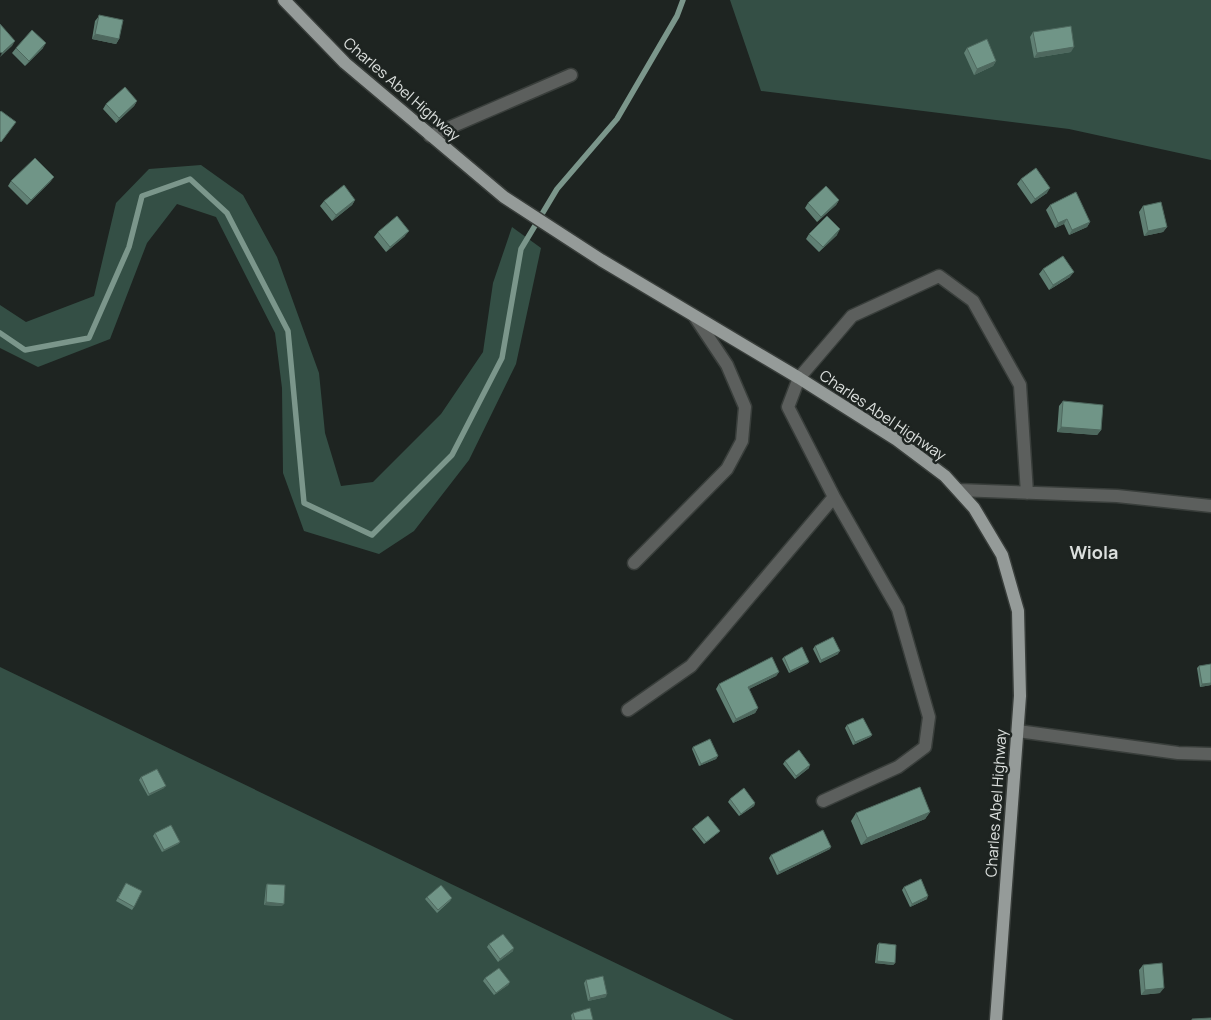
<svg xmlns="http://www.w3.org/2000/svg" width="1211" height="1020" font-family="Manrope,sans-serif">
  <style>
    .green { fill: #344f45 }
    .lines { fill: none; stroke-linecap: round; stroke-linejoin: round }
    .stream { stroke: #7b968b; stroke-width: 5.5 }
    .minor-casing { stroke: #393e3b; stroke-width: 15 }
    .major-casing { stroke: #393e3b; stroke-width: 15 }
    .minor { stroke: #5c5f5d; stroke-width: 12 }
    .major { stroke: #959b99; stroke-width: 12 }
    .wall { fill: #608074 }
    .shaded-wall { fill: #4e685e }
    .building { fill: #709587; stroke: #4e685e }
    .labels { text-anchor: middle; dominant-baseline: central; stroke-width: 5; stroke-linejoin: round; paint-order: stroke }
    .street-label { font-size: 15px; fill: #dce0de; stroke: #1e2421 }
    .quarter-label { font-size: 18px; font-weight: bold; fill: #dce0de; stroke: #1e2421 }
  </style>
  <rect width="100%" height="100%" fill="#1e2421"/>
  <path class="green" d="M730 0H1211V160L1069 129 761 91Z
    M201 165 243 195 277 257 319 373 325 433 341 486 373 482 441 414 483 352 493 283 512 227 541 248 516 364 469 460 414 531 379 554 304 531 283 473 282 388 275 333 216 217 177 204 147 243 110 339 38 367 0 348V305L26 322 94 296 116 203 149 169Z
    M0 667 734 1020H0Z"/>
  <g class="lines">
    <path class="stream" d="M0 333 25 350 89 338 129 247 142 196 190 179 227 213 288 331 304 503 372 535 452 455 502 358 521 249 557 189 617 119 677 16 683 0"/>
    <g class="minor-casing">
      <path id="minor" d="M430 136 571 75
        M958 490 1117 496 1211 506
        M634 563 727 469 742 441 745 407 727 365 695 317
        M628 710 691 666 834 497 788 407 799 378 852 316 939 276 973 301 1020 385 1027 493
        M1018 731 1178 753 1211 754
        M823 801 898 767 925 747 929 717 898 609 834 497"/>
    </g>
    <g class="major-casing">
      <path id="major" d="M284 0 345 63 504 197 601 260 799 378 897 440 945 476 974 508 1002 555 1018 611 1020 696 996 1020"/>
    </g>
    <use href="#minor" class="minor"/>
    <use href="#major" class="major"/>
  </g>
  <path class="wall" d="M99 16 119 39 116 44 92 39 95 21Z
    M1033 32 1071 52 1034 58 1030 37Z
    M16 48H43L25 66 12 53Z
    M967 48 996 61 993 66 974 75 964 53Z
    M137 101 134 106 116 123 103 109 106 104Z
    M54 177 50 182 27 205 8 186 11 181Z
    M1021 179 1047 193 1031 204 1017 184Z
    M355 200 352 205 332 221 320 206 324 201Z
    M839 200 836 205 817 222 805 208 808 203Z
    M1050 205 1090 222 1087 227 1069 235 1064 224 1055 228 1046 210Z
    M1143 206 1167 227 1163 232 1144 236 1139 212Z
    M378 232 405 236 386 252 374 237Z
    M809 234 837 235 819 252 806 239Z
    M1043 269 1070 277 1049 290 1039 274Z
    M1063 401 1101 430 1097 435 1057 432 1059 406Z
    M815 646 838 654 820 663 813 649Z
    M784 657 809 662 807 664 789 673 782 659Z
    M1211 664V685L1200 687 1197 668 1199 666Z
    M779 672 776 676 749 689 758 708 755 713 733 723 716 689 719 684Z
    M847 725 872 735 870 737 853 745 845 728Z
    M693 747 718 756 716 759 699 766 692 749Z
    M785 761 809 768 795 779 783 764Z
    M141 777 164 788 148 796 139 780Z
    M730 799 755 803 754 806 739 816 728 802Z
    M930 812 925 819 861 845 851 821 856 813Z
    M694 827 720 831 718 833 704 844 692 829Z
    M155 833 180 842 178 844 162 852 153 836Z
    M830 849 777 875 769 858 771 855Z
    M126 883 134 907 132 910 116 901Z
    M267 884 282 906 264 905 266 886Z
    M904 887 927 899 910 907 902 890Z
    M427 897 452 898 450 901 437 913 425 899Z
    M879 943 895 963 893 965 875 963 877 945Z
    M489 944 513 951 498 962 487 947Z
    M1143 965 1160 993 1141 995 1139 970Z
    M485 978 510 982 508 985 494 995 483 981Z
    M586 980 606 997 588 1001 584 983Z
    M573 1013 593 1020H572L571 1015Z"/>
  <path class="shaded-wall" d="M95 34 119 39 116 44 92 39Z
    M15 41 12 46 0 57 2 53Z
    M46 43 43 48 25 66 29 61Z
    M1074 47 1071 52 1034 58 1037 53Z
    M996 61 993 66 974 75 977 69Z
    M137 101 134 106 116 123 119 118Z
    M54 177 50 182 27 205 31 200Z
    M1050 188 1047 193 1031 204 1035 199Z
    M355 200 352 205 332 221 336 215Z
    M839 200 836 205 817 222 821 217Z
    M1067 219 1064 224 1055 228 1058 223Z
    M1090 222 1087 227 1069 235 1072 230Z
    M1167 227 1163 232 1144 236 1148 231Z
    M840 229 837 235 819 252 823 247Z
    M409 231 405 236 386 252 390 247Z
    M1074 272 1070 277 1049 290 1053 285Z
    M1061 427 1101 430 1097 435 1057 432Z
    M840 651 838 654 820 663 821 660Z
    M809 662 807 664 789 673 790 671Z
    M779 672 776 676 745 691 748 687Z
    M1211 683V685L1200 687 1202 684Z
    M758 708 755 713 733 723 736 719Z
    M872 735 870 737 853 745 855 742Z
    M718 756 716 759 699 766 701 764Z
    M810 765 809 768 795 779 796 776Z
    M166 786 164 788 148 796 149 794Z
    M755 803 754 806 739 816 741 814Z
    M930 812 925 819 861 845 867 838Z
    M180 842 178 844 162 852 164 850Z
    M831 847 830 849 777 875 779 872Z
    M928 896 927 899 910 907 912 904Z
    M266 902 284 904 282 906 264 905Z
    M514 948 513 951 498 962 500 959Z
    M877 961 895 963 893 965 875 963Z
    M510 982 508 985 494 995 496 993Z
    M1164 988 1160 993 1141 995 1145 990Z
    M607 994 606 997 588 1001 590 998Z"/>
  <path class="building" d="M99 15 123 20 119 39 95 34Z
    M0 24 15 41 2 53 0 52Z
    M1071 26 1074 47 1037 53 1033 32Z
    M32 30 46 43 29 61 16 48Z
    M987 39 996 61 977 69 967 48Z
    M125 87 137 101 119 118 106 104Z
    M1 111 16 122 1 142 0 141V112Z
    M35 158 54 177 31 200 11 181Z
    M1036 168 1050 188 1035 199 1021 179Z
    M344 185 355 200 336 215 324 201Z
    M826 186 839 200 821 217 808 203Z
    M1076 192 1090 222 1072 230 1067 219 1058 223 1050 205Z
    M1161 202 1167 227 1148 231 1143 206Z
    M397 216 409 231 390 247 378 232Z
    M827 216 840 229 823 247 809 234Z
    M1063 256 1074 272 1053 285 1043 269Z
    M1063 401 1103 405 1101 430 1061 427Z
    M833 637 840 651 821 660 815 646Z
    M802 647 809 662 790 671 784 657Z
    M772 657 779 672 748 687 758 708 736 719 719 684Z
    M1211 664V683L1202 684 1199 666Z
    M863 718 872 735 855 742 847 725Z
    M710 739 718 756 701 764 693 747Z
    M799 750 810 765 796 776 785 761Z
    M157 769 166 786 149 794 141 777Z
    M920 787 930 812 867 838 856 813Z
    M744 788 755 803 741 814 730 799Z
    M708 816 720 831 706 842 694 827Z
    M171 825 180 842 164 850 155 833Z
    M823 830 831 847 779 872 771 855Z
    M921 879 928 896 912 904 904 887Z
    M126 883 142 891 134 907 118 898Z
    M267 884 285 885 284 904 266 902Z
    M441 885 452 898 438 910 427 897Z
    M503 934 514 948 500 959 489 944Z
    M879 943 896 945 895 963 877 961Z
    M1162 963 1164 988 1145 990 1143 965Z
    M499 968 510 982 496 993 485 978Z
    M603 976 607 994 590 998 586 980Z
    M590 1008 593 1020H575L573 1013Z
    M1211 1018V1020H1192V1019Z"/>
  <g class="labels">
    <g class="street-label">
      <text transform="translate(402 89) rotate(41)">Charles Abel Highway</text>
      <text transform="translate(883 415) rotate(34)">Charles Abel Highway</text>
      <text transform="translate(996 803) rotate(-86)">Charles Abel Highway</text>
    </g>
    <g class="quarter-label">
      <text x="1094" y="552">Wiola</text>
    </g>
  </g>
</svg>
